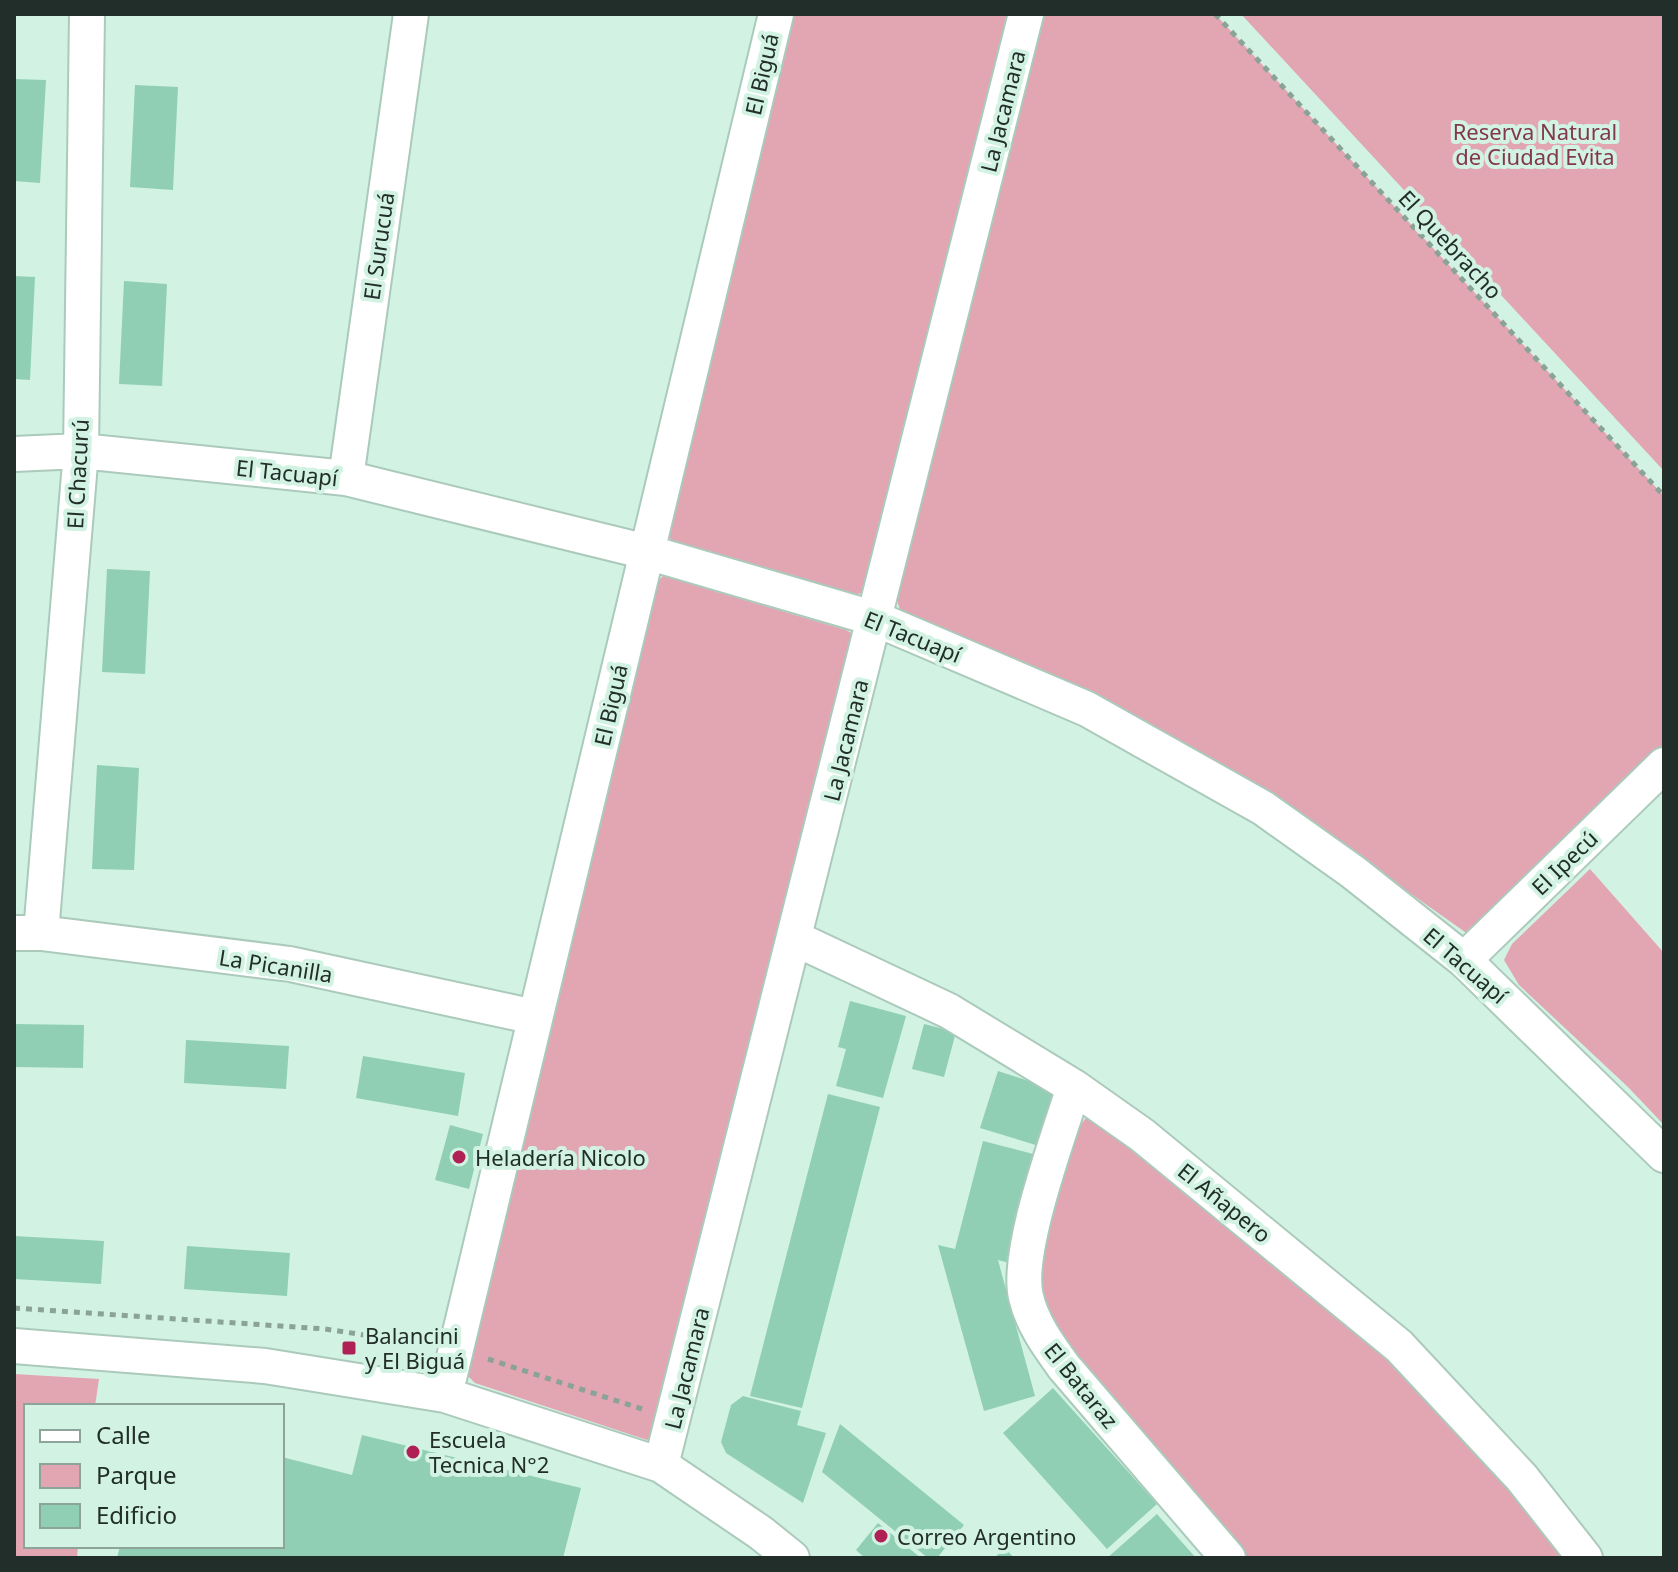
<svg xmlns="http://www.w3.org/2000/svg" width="1678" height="1572" font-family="'Noto Sans',sans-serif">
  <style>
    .green { fill: #e2a5b2 }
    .building { fill: #90cfb4 }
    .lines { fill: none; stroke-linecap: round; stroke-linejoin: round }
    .minor-casing { stroke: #abcabc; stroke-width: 38 }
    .path { stroke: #8aa297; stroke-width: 5; stroke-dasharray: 6 6; stroke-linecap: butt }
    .minor { stroke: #fff; stroke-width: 34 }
    .poi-dot { fill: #af2055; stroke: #d2f2e3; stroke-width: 3 }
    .labels { text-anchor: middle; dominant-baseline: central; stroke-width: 8; stroke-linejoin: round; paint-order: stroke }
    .street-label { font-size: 22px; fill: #222e29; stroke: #d2f2e3 }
    .park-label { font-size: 22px; fill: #82384c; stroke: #d2f2e3 }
    .poi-label { font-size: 22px; fill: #222e29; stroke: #d2f2e3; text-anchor: start }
  </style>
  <rect width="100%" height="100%" fill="#d2f2e3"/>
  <path class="green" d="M792 14H1012L863 593 857 594 674 543 668 536Z
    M1044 14H1215L1664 496V755L1475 933 1465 932 1349 850 907 618 900 610 896 597Z
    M1241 14H1664V471Z
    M663 576 846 630 853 634 652 1437 647 1440 475 1383 468 1376 656 583Z
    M1590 869 1664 953V1125L1629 1088 1519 985 1504 960 1512 944Z
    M1086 1118H1090L1134 1148 1386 1355 1510 1486 1565 1558H1245L1076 1359C1062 1339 1047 1318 1042 1294 1031 1249 1065 1172 1079 1127Z
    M14 1374 99 1379 95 1406H26V1546H78L77 1558H14Z"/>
  <path class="building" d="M14 79 46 80 40 183 14 181Z
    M135 85 178 87 173 190 130 187Z
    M14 276 35 277 30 380 14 379Z
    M124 281 167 284 162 386 119 384Z
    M107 569 150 571 145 674 102 672Z
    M97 765 139 768 134 870 92 869Z
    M850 1001 906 1016 883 1098 836 1086 846 1049 838 1047Z
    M14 1024 84 1025 83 1068 14 1067Z
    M924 1024 956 1032 944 1077 912 1069Z
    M186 1040 289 1046 286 1089 184 1083Z
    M363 1056 465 1073 458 1116 356 1098Z
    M998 1071 1057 1090 1039 1146 980 1128Z
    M828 1094 880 1107 802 1408 750 1396Z
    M450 1125 483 1134 469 1189 435 1180Z
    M983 1141 1041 1156 1013 1264 998 1260 1035 1396 984 1411 938 1245 955 1249Z
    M14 1236 104 1241 101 1284 14 1279Z
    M187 1246 290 1253 287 1296 184 1289Z
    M1053 1388 1157 1504 1107 1549 1003 1433Z
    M743 1396 801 1411 797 1425 826 1433 803 1503 726 1453 721 1442 731 1405Z
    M840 1424 964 1525 937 1558H928L822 1472Z
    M362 1435 581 1488 563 1558H117L120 1546H282V1457L352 1475Z
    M1157 1514 1196 1558H1107Z
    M878 1523 921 1558H865L856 1550Z
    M1005 1548 1014 1558H994Z"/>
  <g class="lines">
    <g class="minor-casing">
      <path id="minor" d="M14 454 81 451 346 478 647 552 876 619 1087 709 1263 808 1353 872 1464 960 1664 1155
        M346 478 411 14
        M14 933H41L290 964 535 1017
        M41 933 81 451 87 14
        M794 938 949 1011 1074 1087 1142 1135 1399 1346 1522 1478 1585 1558
        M1464 960 1664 765
        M1074 1087C1059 1135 1015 1252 1026 1297 1032 1323 1048 1345 1064 1367L1228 1558
        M14 1346 265 1366 445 1395 661 1465 761 1533 792 1558
        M445 1395 776 14
        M661 1465 1026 14"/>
    </g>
    <path class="path" d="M1215 14 1664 496
      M14 1308 325 1329 424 1344
      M488 1359 642 1409"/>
    <use href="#minor" class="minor"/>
  </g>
  <g class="poi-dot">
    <circle cx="459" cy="1157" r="8"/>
    <rect x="341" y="1340" width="16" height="16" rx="4"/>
    <circle cx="413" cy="1452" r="8"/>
    <circle cx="881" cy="1536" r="8"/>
  </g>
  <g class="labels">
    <g class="street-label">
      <text transform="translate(761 74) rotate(-77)">El Biguá</text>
      <text transform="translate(1002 111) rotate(-76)">La Jacamara</text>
      <text transform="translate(1451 244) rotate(47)">El Quebracho</text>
      <text transform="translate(378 246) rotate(-82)">El Surucuá</text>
      <text transform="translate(287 472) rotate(6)">El Tacuapí</text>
      <text transform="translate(77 474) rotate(-87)">El Chacurú</text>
      <text transform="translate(913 636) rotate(22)">El Tacuapí</text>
      <text transform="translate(610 705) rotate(-77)">El Biguá</text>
      <text transform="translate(845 740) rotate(-76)">La Jacamara</text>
      <text transform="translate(1564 862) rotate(-44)">El Ipecú</text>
      <text transform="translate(276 965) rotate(9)">La Picanilla</text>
      <text transform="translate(1466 965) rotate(41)">El Tacuapí</text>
      <text transform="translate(1225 1202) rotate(39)">El Añapero</text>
      <text transform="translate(686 1368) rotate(-76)">La Jacamara</text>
      <text transform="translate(1082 1385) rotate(51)">El Bataraz</text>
    </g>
    <g class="park-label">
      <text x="1535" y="131">Reserva Natural<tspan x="1535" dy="25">de Ciudad Evita</tspan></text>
    </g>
    <g class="poi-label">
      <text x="475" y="1157">Heladería Nicolo</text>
      <text x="365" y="1335">Balancini<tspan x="365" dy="25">y El Biguá</tspan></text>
      <text x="429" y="1439">Escuela<tspan x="429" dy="25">Tecnica N°2</tspan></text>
      <text x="897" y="1536">Correo Argentino</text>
    </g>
  </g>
  <rect width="1678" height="1572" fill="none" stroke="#222e29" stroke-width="32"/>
  <rect x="24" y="1404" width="260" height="144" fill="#d2f2e3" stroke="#8ca499" stroke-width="2"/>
  <rect x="40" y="1430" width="40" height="12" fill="#ffffff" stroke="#8ca499" stroke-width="2"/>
  <text x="96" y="1444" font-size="24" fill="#222e29">Calle</text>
  <rect x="40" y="1464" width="40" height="24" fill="#e2a5b2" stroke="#8ca499" stroke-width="2"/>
  <text x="96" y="1484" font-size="24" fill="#222e29">Parque</text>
  <rect x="40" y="1504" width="40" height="24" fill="#90cfb4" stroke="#8ca499" stroke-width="2"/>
  <text x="96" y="1524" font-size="24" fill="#222e29">Edificio</text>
</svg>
